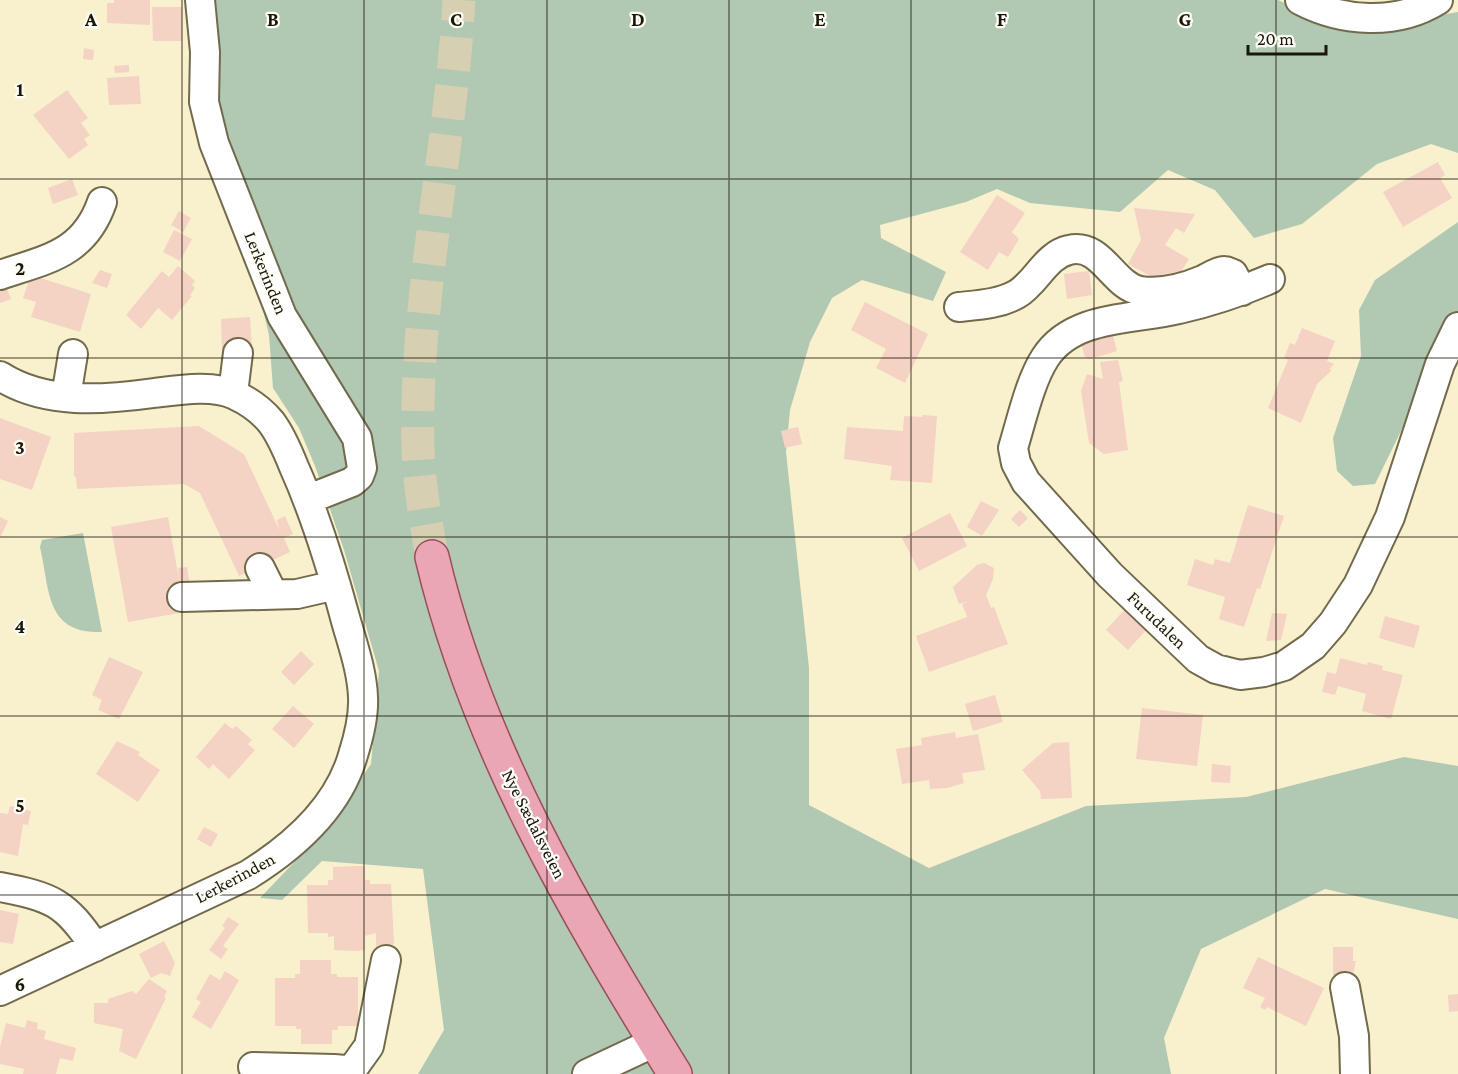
<svg xmlns="http://www.w3.org/2000/svg" width="1458" height="1074" font-family="'Crimson Pro',serif">
  <style>
    .green { fill: #b1c8b3 }
    .building { fill: #f4d2c4 }
    .lines { fill: none; stroke-linecap: round; stroke-linejoin: round }
    .major-tunnel { stroke: #d7cfb1; stroke-width: 33; stroke-dasharray: 33 16; stroke-linecap: butt }
    .minor-casing { stroke: #726a4c; stroke-width: 32 }
    .major-casing { stroke: #994d59; stroke-width: 36 }
    .minor { stroke: #fff; stroke-width: 28 }
    .major { stroke: #eba6b5; stroke-width: 33 }
    .grid { fill: none; stroke: #19160a; stroke-width: 1.5; stroke-opacity: 0.55 }
    .labels { text-anchor: middle; dominant-baseline: central; stroke-width: 4.5; stroke-linejoin: round; paint-order: stroke }
    .street-label { font-size: 18px; fill: #19160a; stroke: #fefdf6 }
    .grid-label { font-size: 20px; text-anchor: middle; font-weight: bold; fill: #19160a; stroke: #fefdf6; stroke-width: 4.5; stroke-linejoin: round; paint-order: stroke }
  </style>
  <rect width="100%" height="100%" fill="#f9f0ce"/>
  <path class="green" d="M207 0H1278L1321 20 1435 16 1458 12V153L1431 144 1377 164 1302 224 1254 238 1215 190 1168 170 1120 212 1030 203 997 189 966 202 880 225 881 238 946 272 933 301 862 280 832 298 810 342 790 410 786 452 809 668V805L929 868 1086 806 1246 797 1404 757 1458 766V919L1325 889 1201 949 1164 1038 1171 1074H418L444 1030 423 869 322 861 282 900 260 898 323 832 371 764 379 671 344 550 315 466 299 428 273 388 269 335 222 140Z
    M1458 222V315L1375 484 1353 486 1337 471 1333 438 1361 356 1359 310 1375 280Z
    M83 533 102 632C45 634 50 590 40 547L42 540Z"/>
  <path class="building" d="M114 0H150V25L107 23V3H114Z
    M152 7H182V41H153Z
    M84 48 94 50 93 60 83 59Z
    M129 65V72L115 73 114 66Z
    M139 76 141 104 109 105 107 78Z
    M67 90 88 118 81 123 90 135 84 139 88 145 69 159 33 115Z
    M1438 162 1445 175 1440 178 1452 198 1403 227 1383 192Z
    M72 179 78 195 53 204 48 188Z
    M997 195 1025 213 1012 232 1019 239 1008 257 999 252 988 270 960 252Z
    M1134 208 1195 214 1184 233 1176 228 1165 245 1189 259 1178 276 1169 273 1152 277 1128 264 1141 240Z
    M179 211 191 218 183 232 171 225Z
    M174 230 192 239 180 261 163 252Z
    M178 266 195 281 192 285 195 288 190 295 192 296 172 320 158 308 141 329 126 315 162 271 169 277Z
    M100 270 112 274 107 288 92 283Z
    M1089 271 1092 295 1067 299 1064 274Z
    M31 275 91 294 80 332 31 317 36 302 23 298Z
    M6 286 11 299 0 303V289Z
    M865 302 928 334 905 383 876 368 886 349 851 330Z
    M250 317 252 349 222 351 221 319Z
    M1302 328 1335 341 1327 361 1334 364 1329 369 1332 370 1317 384 1301 423 1268 408 1288 360 1284 358 1290 343 1295 345Z
    M1113 335 1117 351 1090 359 1085 357 1081 344Z
    M1118 360 1123 381 1119 382 1128 450 1104 454 1089 443 1081 391 1087 374 1103 379 1100 362Z
    M922 415 937 416 932 483 890 480 892 466 844 459 847 427 903 431 904 416 922 417Z
    M0 418 51 437 32 490 0 479Z
    M199 426 244 454 280 531 277 520 285 516 293 534 284 538 290 552 239 576 200 493 184 484 77 489 76 477 74 476V433Z
    M798 427 802 444 785 448 781 431Z
    M981 501 999 510 982 536 967 527Z
    M1248 505 1284 516 1260 589 1257 588 1244 627 1219 619 1225 597 1187 585 1195 559 1213 565 1215 559 1230 563Z
    M1020 510 1028 518 1019 527 1011 519Z
    M950 513 967 546 919 571 902 538Z
    M0 517 8 521 0 538Z
    M168 517 179 580 178 568 187 567 190 586 180 587 185 612 128 622 111 527Z
    M984 563 994 568 993 579 986 595 991 608 994 607 1008 644 929 672 916 636 967 617 962 604 969 601 959 604 953 587 977 565Z
    M1126 608 1148 628 1128 650 1106 630Z
    M1272 613 1287 614 1281 640 1266 641Z
    M1385 616 1420 626 1414 648 1379 638Z
    M301 651 314 664 294 685 281 672Z
    M109 657 143 672 119 719 98 710 102 700 92 695Z
    M1340 658 1367 665 1368 662 1383 666 1382 670 1403 675 1391 719 1362 711 1366 694 1338 686 1335 695 1322 692 1327 672 1336 674Z
    M995 695 1003 722 973 731 965 704Z
    M293 706 314 724 294 748 272 729Z
    M1142 708 1203 715 1197 766 1136 759Z
    M225 723 232 729 236 726 252 740 248 744 255 750 229 779 213 764 209 769 196 757Z
    M955 732 956 738 978 734 985 770 962 773 964 783 947 788 930 789 929 780 902 784 896 749 922 745 921 738Z
    M117 741 140 752 138 755 160 770 138 802 96 774Z
    M1069 742 1072 798 1041 799 1040 791 1022 770 1053 743Z
    M1212 764 1231 766 1230 783 1211 782Z
    M10 806 31 811 28 825 23 824 18 856 0 852V813L8 814Z
    M204 827 218 834 211 847 197 839Z
    M355 866H365V880H370V884H391L394 944 388 951H376V933L365 936V950L356 951 334 950V936L328 937V933H308L307 885H328V880H333V867Z
    M0 910 19 914 13 944 0 942Z
    M228 917 239 924 223 946 228 949 221 959 209 950 225 928 222 926Z
    M164 941 175 963 170 976 161 973 151 978 139 954Z
    M1333 947H1353V961H1356L1353 975H1333Z
    M1258 957 1324 988 1306 1026 1267 1007 1265 1010 1260 1007 1265 998 1243 988Z
    M300 960H331V974H337V977H358V1026H338V1030H332V1044H301V1029H296V1026H275V978H295V974H300Z
    M225 971 239 980 211 1029 192 1017 201 1002 196 999 210 974 220 980Z
    M149 979 167 991 164 997 166 998 136 1059 119 1051 123 1029 94 1023V1003H108V999L132 991 136 994Z
    M1458 994V1011L1449 1012 1448 995Z
    M27 1020 38 1023 37 1029 46 1031 44 1039 76 1048 73 1061 60 1058 56 1074H23L24 1069 0 1064V1047L6 1023 25 1028Z"/>
  <g class="lines">
    <path class="major-tunnel" d="M432 557C426 522 419 485 418 449 414 298 451 150 459 0"/>
    <g class="minor-casing">
      <path id="minor" d="M200 0 205 52 204 102 214 143 282 316 357 438 362 468 359 476 352 482 309 499
        M1300 0C1342 22 1397 26 1438 0
        M0 275C47 259 84 254 102 202
        M1270 279C1240 292 1210 302 1179 309 1136 320 1073 314 1045 358 1030 381 1021 422 1013 448L1016 463 1026 482 1110 575 1198 659 1216 669 1240 675 1264 672 1284 666 1313 646 1333 623 1358 585 1390 517 1440 364 1458 327
        M959 307C978 305 1000 304 1017 294 1036 283 1046 255 1069 250 1102 242 1113 287 1141 291 1163 294 1184 288 1203 280 1209 277 1218 271 1224 271 1228 271 1230 273 1233 274L1242 291
        M0 376C45 405 103 400 154 393 178 390 213 384 235 395 248 401 262 411 271 422 281 435 288 452 294 467 316 516 332 569 346 621 353 646 362 671 363 697 364 716 359 736 353 755 338 808 293 847 248 875L0 991
        M233 393 238 353
        M66 397 73 354
        M260 568 273 594
        M182 597 297 594 336 585
        M0 887C52 897 65 902 95 947
        M1345 987 1354 1036 1355 1074
        M253 1067 334 1069 345 1070 349 1074
        M349 1074 369 1046 386 960
        M587 1074 655 1042"/>
    </g>
    <g class="major-casing">
      <path id="major" d="M432 557C476 744 575 912 675 1074"/>
    </g>
    <use href="#minor" class="minor"/>
    <use href="#major" class="major"/>
  </g>
  <path class="grid" d="M182 0V1074M364 0V1074M547 0V1074M729 0V1074M911 0V1074M1094 0V1074M1276 0V1074M0 179H1458M0 358H1458M0 537H1458M0 716H1458M0 895H1458"/>
  <g class="labels">
    <g class="street-label">
      <text transform="translate(266 273) rotate(68)">Lerkerinden</text>
      <text transform="translate(1157 620) rotate(44)">Furudalen</text>
      <text transform="translate(534 824) rotate(63)">Nye Sædalsveien</text>
      <text transform="translate(235 878) rotate(-28)">Lerkerinden</text>
    </g>
  </g>
  <g class="grid-label">
    <text x="91" y="26">A</text>
    <text x="273" y="26">B</text>
    <text x="456" y="26">C</text>
    <text x="638" y="26">D</text>
    <text x="820" y="26">E</text>
    <text x="1002" y="26">F</text>
    <text x="1185" y="26">G</text>
    <text x="20" y="96">1</text>
    <text x="20" y="275">2</text>
    <text x="20" y="454">3</text>
    <text x="20" y="633">4</text>
    <text x="20" y="812">5</text>
    <text x="20" y="991">6</text>
  </g>
  <path d="M1248 45v9h78v-9" fill="none" stroke="#19160a" stroke-width="3"/>
  <text x="1257" y="45" font-size="18" fill="#19160a" stroke="#fefdf6" stroke-width="4.5" paint-order="stroke">20 m</text>
</svg>
